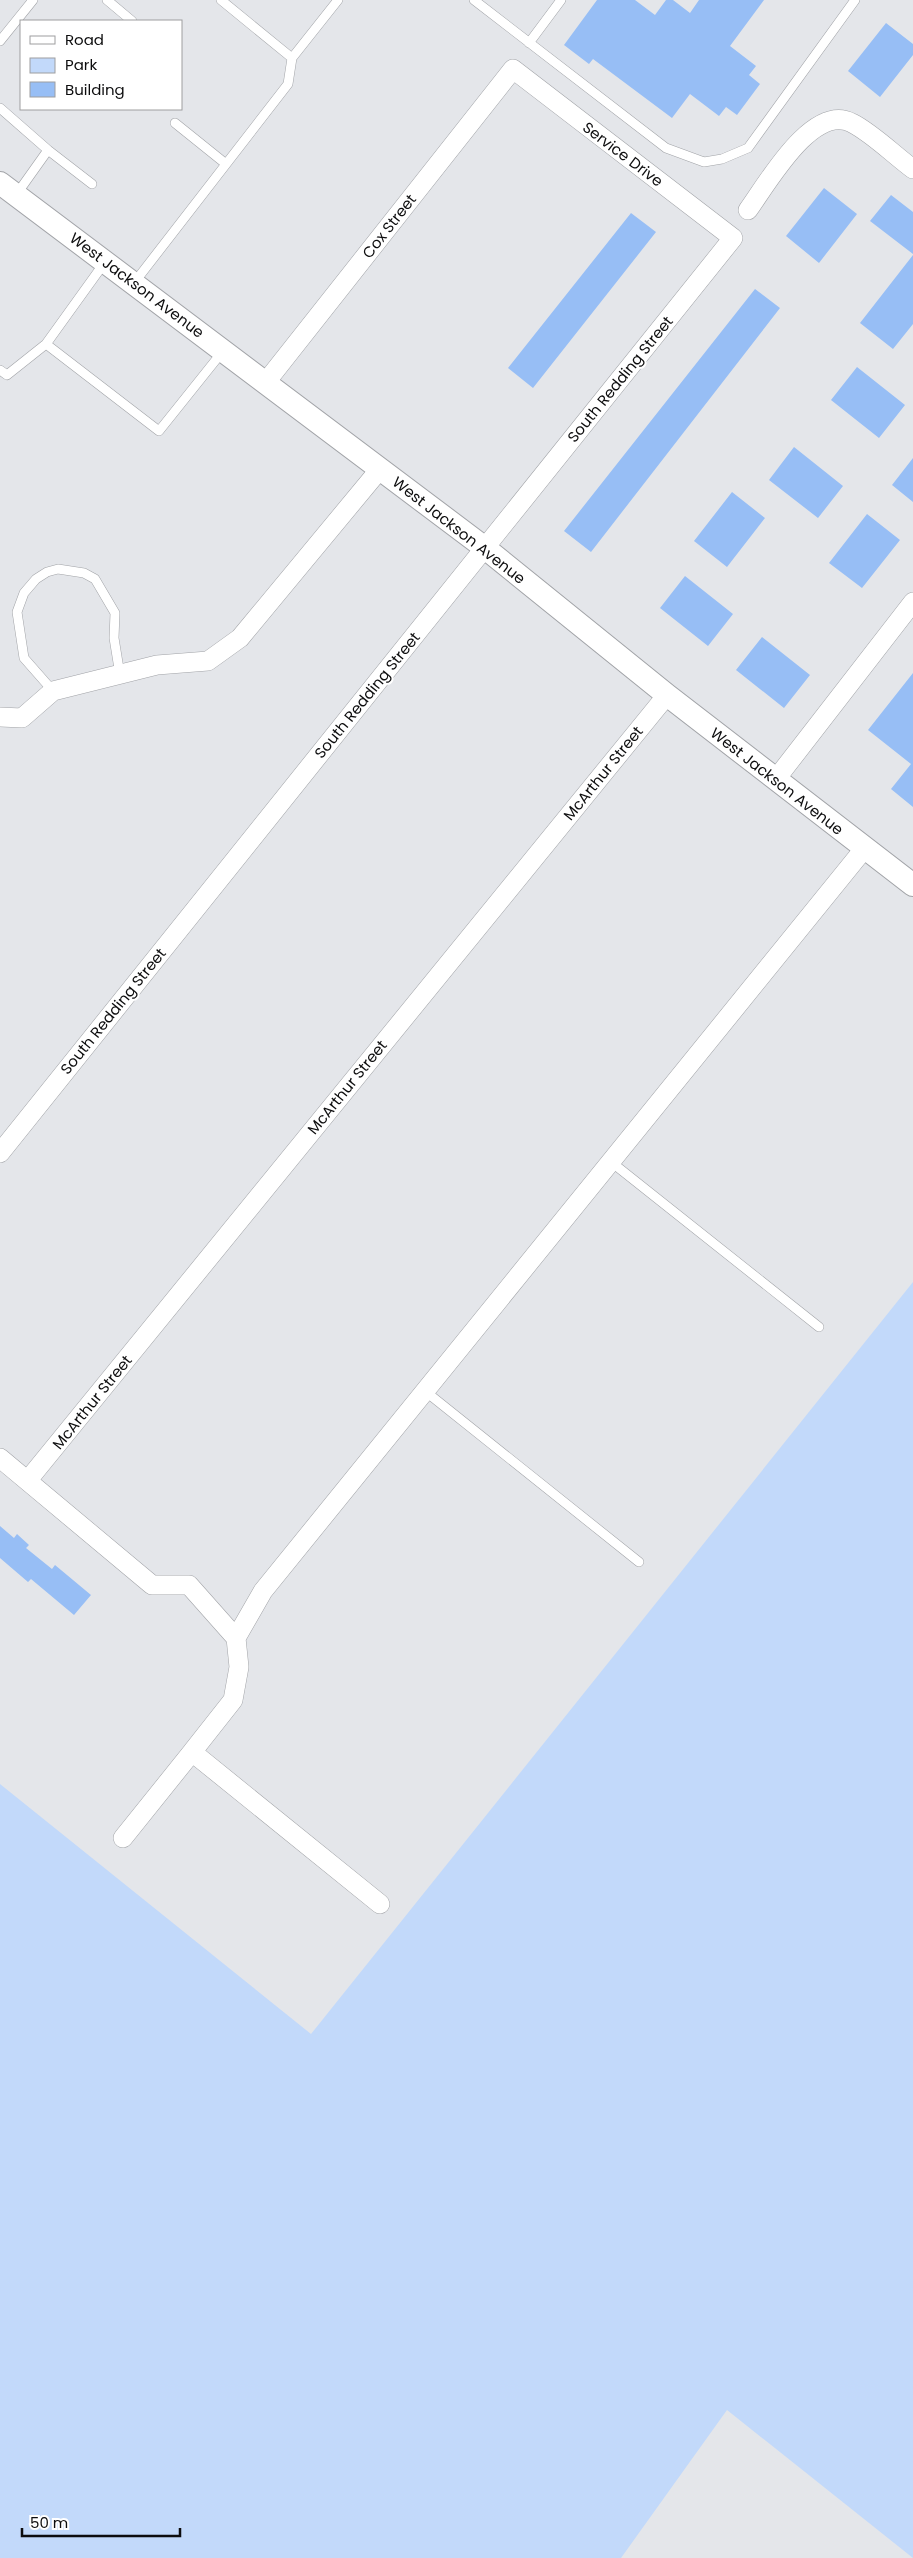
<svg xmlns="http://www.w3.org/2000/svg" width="913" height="2558" font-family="Poppins,sans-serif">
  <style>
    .green { fill: #c2d9fa }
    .building { fill: #97bef5 }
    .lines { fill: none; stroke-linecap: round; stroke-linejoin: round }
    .service-casing { stroke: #a1a3a7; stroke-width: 10 }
    .minor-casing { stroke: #a1a3a7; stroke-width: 20 }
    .tertiary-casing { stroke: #a1a3a7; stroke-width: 24 }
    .service { stroke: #fff; stroke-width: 9 }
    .minor { stroke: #fff; stroke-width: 19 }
    .tertiary { stroke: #fff; stroke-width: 22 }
    .labels { text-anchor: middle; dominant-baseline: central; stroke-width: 4; stroke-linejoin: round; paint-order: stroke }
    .street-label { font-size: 15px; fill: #0d0d0e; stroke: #fff }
  </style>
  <rect width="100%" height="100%" fill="#e4e6ea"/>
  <path class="green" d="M913 1282V2558L727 2410 621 2558H0V1784L311 2034Z"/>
  <path class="building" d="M597 0H635L655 15 666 0H673L690 13 699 0H764L730 46 756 66 749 75 760 84 737 115 726 107 719 116 690 94 672 118 593 59 589 64 564 45Z
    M886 23 913 44V55L880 97 848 71Z
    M824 188 857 214 819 263 786 236Z
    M891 195 913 212V254L870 221Z
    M631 213 656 232 533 388 508 368Z
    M913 255V324L893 349 860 323Z
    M755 289 780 308 591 552 564 531Z
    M857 367 905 405 879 438 831 400Z
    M794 447 843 486 818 518 769 480Z
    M913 458V502L892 485Z
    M732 492 765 518 727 567 694 541Z
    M867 514 900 540 862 588 829 563Z
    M685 576 733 614 708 646 660 608Z
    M762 637 810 675 784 708 736 670Z
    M913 673V807L891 789 911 764 868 730Z
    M0 1526 14 1538 17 1534 29 1545 26 1548 52 1569 55 1565 91 1595 74 1615 31 1579 28 1582 0 1558Z"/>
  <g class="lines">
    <g class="service-casing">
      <path id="service" d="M107 0 132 21
        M221 0 292 58 338 0
        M474 0 666 148 704 162 722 159 748 148 855 0
        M0 41 33 0
        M529 43 561 0
        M0 108 48 150 16 195
        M175 123 226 164
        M48 150 92 184
        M134 283 288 84 292 58
        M46 344 105 262
        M0 370 7 375 46 344 159 431 223 351
        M53 691 24 658 17 612 24 593 36 579 47 572 58 569 84 573 95 579 115 613 114 638 120 675
        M610 1161 819 1327
        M425 1391 639 1562"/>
    </g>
    <g class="minor-casing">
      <path id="minor" d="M748 210C767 184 813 102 852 123 872 133 894 155 913 169
        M0 717 22 718 53 691 157 665 208 661 240 638 380 469
        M776 779 913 602
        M0 1153 733 238 513 69 266 382
        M0 1458 152 1585H189L236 1638
        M28 1480 667 695
        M123 1838 192 1752
        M380 1904 192 1752 233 1700 239 1667 236 1638 263 1591 864 849"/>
    </g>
    <g class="tertiary-casing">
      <path id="tertiary" d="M0 183 485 548 667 695 913 885"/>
    </g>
    <use href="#service" class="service"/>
    <use href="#minor" class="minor"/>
    <use href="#tertiary" class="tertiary"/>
  </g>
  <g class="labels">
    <g class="street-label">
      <text transform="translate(623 154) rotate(37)">Service Drive</text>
      <text transform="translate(389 226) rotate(-52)">Cox Street</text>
      <text transform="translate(137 285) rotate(37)">West Jackson Avenue</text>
      <text transform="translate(620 379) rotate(-51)">South Redding Street</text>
      <text transform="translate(459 530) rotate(38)">West Jackson Avenue</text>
      <text transform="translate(367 695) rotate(-51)">South Redding Street</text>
      <text transform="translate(603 773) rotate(-51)">McArthur Street</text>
      <text transform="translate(777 781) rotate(38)">West Jackson Avenue</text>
      <text transform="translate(113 1011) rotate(-51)">South Redding Street</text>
      <text transform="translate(347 1087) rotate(-51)">McArthur Street</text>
      <text transform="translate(92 1402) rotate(-51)">McArthur Street</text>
    </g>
  </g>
  <rect x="20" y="20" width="162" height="90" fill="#ffffff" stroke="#9e9e9f"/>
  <rect x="30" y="36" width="25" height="8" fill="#ffffff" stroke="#9e9e9f"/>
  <text x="65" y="45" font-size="15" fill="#0d0d0e">Road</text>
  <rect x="30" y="58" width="25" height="15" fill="#c2d9fa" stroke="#9e9e9f"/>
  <text x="65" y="70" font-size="15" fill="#0d0d0e">Park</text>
  <rect x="30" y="82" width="25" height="15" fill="#97bef5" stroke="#9e9e9f"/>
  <text x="65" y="95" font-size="15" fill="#0d0d0e">Building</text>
  <path d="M22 2528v8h158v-8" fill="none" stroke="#0d0d0e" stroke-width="2.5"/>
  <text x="30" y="2528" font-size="15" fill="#0d0d0e" stroke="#ffffff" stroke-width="4" paint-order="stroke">50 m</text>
</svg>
